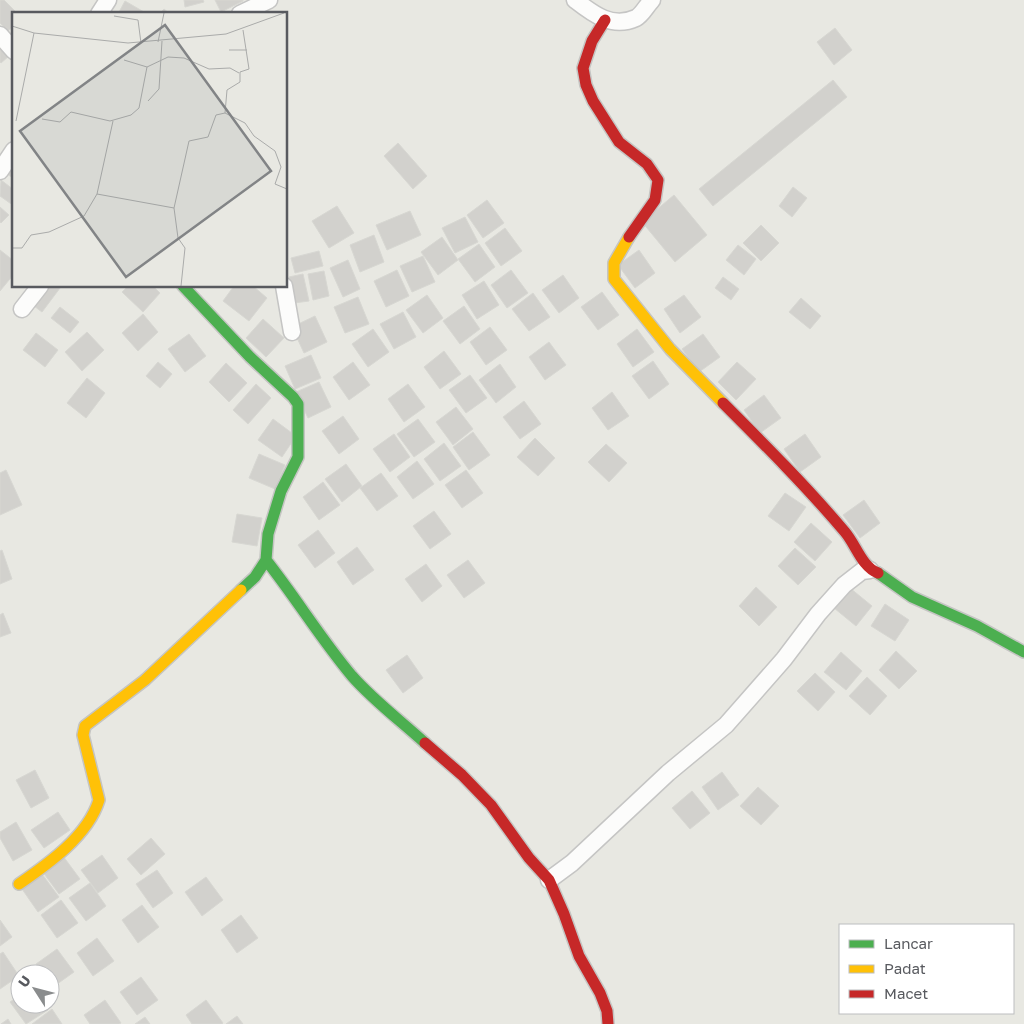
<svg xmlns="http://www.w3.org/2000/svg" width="1024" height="1024" font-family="'Golos Text',sans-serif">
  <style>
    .building { fill: #d2d1cd; stroke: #d7d7d2 }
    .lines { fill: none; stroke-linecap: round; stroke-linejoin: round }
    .street-casing { stroke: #c5c5c4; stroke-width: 19 }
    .fast-casing { stroke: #c5c5c3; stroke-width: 14 }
    .slow-casing { stroke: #c5c5c3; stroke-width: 14 }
    .jam-casing { stroke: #c5c5c3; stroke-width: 14 }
    .street { stroke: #fcfcfb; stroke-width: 16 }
    .fast { stroke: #4caf50; stroke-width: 11 }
    .slow { stroke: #ffc107; stroke-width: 11 }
    .jam { stroke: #c62828; stroke-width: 11 }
    .inset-road { fill: none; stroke: #aaabaa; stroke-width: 1 }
    .view { fill: #828486; fill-opacity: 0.15; stroke: #828486; stroke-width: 2.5 }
    .inset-edge { fill: none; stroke: #585a5f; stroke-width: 2.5 }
  </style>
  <rect width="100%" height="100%" fill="#e8e8e2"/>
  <path class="building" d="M0 0H4L18 14H14V26L8 31 0 23Z
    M184 0H203L204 2 185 7Z
    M215 0H243V1L221 12Z
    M125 1 144 12 143 14H118Z
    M164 9 170 14H159Z
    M835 28 852 50 834 65 817 42Z
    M0 45 9 56 1 63 0 62Z
    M833 80 847 97 713 206 699 189Z
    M398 143 427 176 413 189 384 156Z
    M14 163V179L6 173Z
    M1 180 14 190V206L0 196Z
    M793 187 807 198 792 217 779 206Z
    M674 195 707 235 675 262 642 222Z
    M487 200 504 223 483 238 467 215Z
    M337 206 354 233 329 248 312 221Z
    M0 207 9 215 1 223 0 222Z
    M410 211 421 235 387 250 376 225Z
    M465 217 478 242 455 253 442 228Z
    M761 225 779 243 761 261 743 243Z
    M505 228 522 251 501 266 485 243Z
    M374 235 384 262 360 272 350 245Z
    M442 237 458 260 438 275 421 252Z
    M479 244 495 267 475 282 458 259Z
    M738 245 756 259 744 275 726 260Z
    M0 250 14 261V274L0 291Z
    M639 250 655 273 635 288 618 265Z
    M319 251 323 266 295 273 291 258Z
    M423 256 435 282 412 292 400 266Z
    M348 260 360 289 343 297 330 268Z
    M397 270 409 296 386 307 374 281Z
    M511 270 528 293 507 308 491 285Z
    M324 271 329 296 313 300 308 274Z
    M303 274 309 301 294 303 289 277Z
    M563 275 579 298 559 313 542 290Z
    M723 277 739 289 731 300 715 288Z
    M484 281 499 305 477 319 462 295Z
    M43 286H58L60 288 42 312 30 303Z
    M128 286H153L160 293 143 312 122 292Z
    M234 286H253L267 298 249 321 223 301Z
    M602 292 619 315 598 330 581 307Z
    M533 293 550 317 529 331 512 309Z
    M427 295 443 318 423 333 406 310Z
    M684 295 701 317 680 333 664 309Z
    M358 297 369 324 345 333 334 307Z
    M801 298 821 316 810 329 789 312Z
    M464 306 480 329 460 344 443 321Z
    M60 307 79 322 70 333 51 318Z
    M403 312 416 337 394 349 380 324Z
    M143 314 158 332 138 351 122 333Z
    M315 316 327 342 304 353 292 327Z
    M263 319 284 338 266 357 246 338Z
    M490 327 507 350 486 365 470 342Z
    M373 329 389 352 368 367 352 344Z
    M637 329 654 352 633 367 617 344Z
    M87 332 104 350 82 371 65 352Z
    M36 333 58 350 45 367 23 350Z
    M189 334 206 356 185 372 168 349Z
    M703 334 720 357 699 372 682 349Z
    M549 342 566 365 545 380 529 357Z
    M444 351 461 374 440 389 424 367Z
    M311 355 321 378 295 389 285 366Z
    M653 361 669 384 649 399 632 376Z
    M158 362 172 374 160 388 146 376Z
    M353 362 370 385 349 400 333 377Z
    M737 362 756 379 736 400 718 382Z
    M226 363 247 383 229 402 209 382Z
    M500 364 516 387 496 403 479 380Z
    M470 375 487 398 466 413 449 390Z
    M87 378 105 393 86 418 67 403Z
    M319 382 331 407 308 418 296 392Z
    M256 384 271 398 248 424 233 410Z
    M408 384 425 407 404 422 388 399Z
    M612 392 629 416 608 430 592 408Z
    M764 395 781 418 760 433 744 410Z
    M524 401 541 424 520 439 503 417Z
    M456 407 473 429 453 445 436 422Z
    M343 416 359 439 339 454 322 431Z
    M273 419 296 436 282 457 258 440Z
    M418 419 435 442 414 457 397 434Z
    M473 432 490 455 469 470 453 447Z
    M394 434 410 457 390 472 373 449Z
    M805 434 821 457 800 472 784 449Z
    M535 438 555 458 538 476 517 457Z
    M444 443 461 466 440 481 424 459Z
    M606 444 627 463 609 482 588 462Z
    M259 454 285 465 275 489 249 478Z
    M417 461 434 484 413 499 397 477Z
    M346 464 362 486 342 502 325 479Z
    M6 470 22 505 0 515V473Z
    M466 470 483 493 462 508 445 485Z
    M381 473 398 496 377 511 360 488Z
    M323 482 340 505 319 520 303 497Z
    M785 493 806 507 789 531 768 516Z
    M864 500 880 523 860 538 843 515Z
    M434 511 451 534 430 549 413 526Z
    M237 514 262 518 257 546 232 542Z
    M811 523 832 542 815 561 794 542Z
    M318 530 335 553 315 568 298 545Z
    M357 547 374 570 353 585 337 562Z
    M795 548 816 567 798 585 778 566Z
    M2 550 12 579 0 584V551Z
    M468 560 485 583 464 598 447 575Z
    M426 564 442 586 422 602 405 579Z
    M756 587 777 607 759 626 739 606Z
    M850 588 872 606 856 626 834 608Z
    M885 604 909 620 895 641 871 626Z
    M3 613 11 633 0 637V615Z
    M896 651 917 671 899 689 879 670Z
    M841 652 862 671 846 690 824 672Z
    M407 655 423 678 403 693 386 670Z
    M815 673 835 692 818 711 797 691Z
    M867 677 887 696 870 715 849 696Z
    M35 770 49 798 31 808 16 780Z
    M722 772 739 795 718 810 702 787Z
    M758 787 779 806 761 825 740 806Z
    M692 791 710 813 690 829 672 808Z
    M58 812 70 830 44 848 31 830Z
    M16 822 32 850 13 861 0 838V832Z
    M151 838 165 854 141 875 127 859Z
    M102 855 118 878 98 893 81 870Z
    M63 856 80 879 59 894 42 871Z
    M157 870 173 893 153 908 136 884Z
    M42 874 59 897 38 912 22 889Z
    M206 877 223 900 202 916 185 892Z
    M90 883 106 906 86 921 69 898Z
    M61 900 78 923 57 938 41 915Z
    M142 905 159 927 138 943 122 920Z
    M241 915 258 938 237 953 221 930Z
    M0 920 12 937 0 946Z
    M97 938 114 961 93 976 77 953Z
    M57 949 74 972 53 987 50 983V974H43L36 964Z
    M3 952 19 976 0 989V954Z
    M141 977 158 1000 137 1015 120 992Z
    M20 995V1004H44L48 1010 26 1024 10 1002Z
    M105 1000 121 1023 119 1024H90L84 1015Z
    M206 1000 223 1023 222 1024H192L186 1015Z
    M52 1009 62 1024H32Z
    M237 1016 243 1024H226Z
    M145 1017 150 1024H135Z
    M8 1019 11 1024H1Z"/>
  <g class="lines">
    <g class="street-casing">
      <path id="street" d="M575 0C593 14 612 29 636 18 642 15 647 5 652 0
        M99 14 108 0
        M240 14 269 0
        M0 35 14 51
        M0 171 14 150
        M284 286 292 332
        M22 309 40 286
        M549 880 572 863 668 773 726 725 784 659 818 614 844 585 862 571 870 570"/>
    </g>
    <g class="fast-casing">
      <path id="fast" d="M183 286 250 357 293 397 298 404V457L281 491 268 534 266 560 255 577 241 590
        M266 560C296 598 321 639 352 676 374 701 401 721 425 743
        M878 573 912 597 977 626 1024 652"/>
    </g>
    <g class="slow-casing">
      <path id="slow" d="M629 237 614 263V279L670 349 723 403
        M19 884C48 864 88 836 99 800L83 735 85 726 145 680 241 590"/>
    </g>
    <g class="jam-casing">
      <path id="jam" d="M605 20 592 41 583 68 586 85 593 101 619 142 647 164 658 180 655 200 629 237
        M723 403C765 445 807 487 845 532 856 545 862 567 878 573
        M425 743 462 775 491 805 529 858 549 880 564 914 579 956 600 993 607 1011 608 1024"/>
    </g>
    <use href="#street" class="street"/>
    <use href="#fast" class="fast"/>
    <use href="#slow" class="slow"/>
    <use href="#jam" class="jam"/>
  </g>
  <g transform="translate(12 12)">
    <rect width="275" height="275" fill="#e8e8e2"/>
    <path class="inset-road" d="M102 4 126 8 129 31M0 14 22 21 116 31 214 22 272 1M146 30 152 1M217 38H235M112 48 135 55M136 89 147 77 150 29M213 101 215 78 228 70V60L237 57 231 18M30 107 48 110 59 100 98 109 119 103 127 96 135 55 156 45 172 46 197 57 218 56 227 61M4 109 22 21M85 182 162 196M0 236H10L19 223 37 220 72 204 85 182 101 109M169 274 173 236 166 226 162 196 177 129 196 125 204 103 213 101 233 111 242 124 263 139 269 155 263 172 275 177"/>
    <path class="view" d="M153 13 259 159 114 265 8 119Z"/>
    <rect width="275" height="275" class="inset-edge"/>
  </g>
  <rect x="839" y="924" width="175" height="90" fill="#ffffff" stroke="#bcbdbf"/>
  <rect x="849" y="940" width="25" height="8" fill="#4caf50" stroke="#bcbdbf"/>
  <text x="884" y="949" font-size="15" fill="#585a5f">Lancar</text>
  <rect x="849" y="965" width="25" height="8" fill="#ffc107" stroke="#bcbdbf"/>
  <text x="884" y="974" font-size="15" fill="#585a5f">Padat</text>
  <rect x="849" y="990" width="25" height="8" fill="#c62828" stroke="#bcbdbf"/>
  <text x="884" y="999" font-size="15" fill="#585a5f">Macet</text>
  <g transform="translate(35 989) rotate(306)"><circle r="24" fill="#ffffff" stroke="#bcbdbf"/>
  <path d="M0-4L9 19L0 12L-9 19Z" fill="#8a8c8d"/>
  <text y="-8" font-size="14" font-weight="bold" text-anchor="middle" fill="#585a5f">U</text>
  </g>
</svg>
